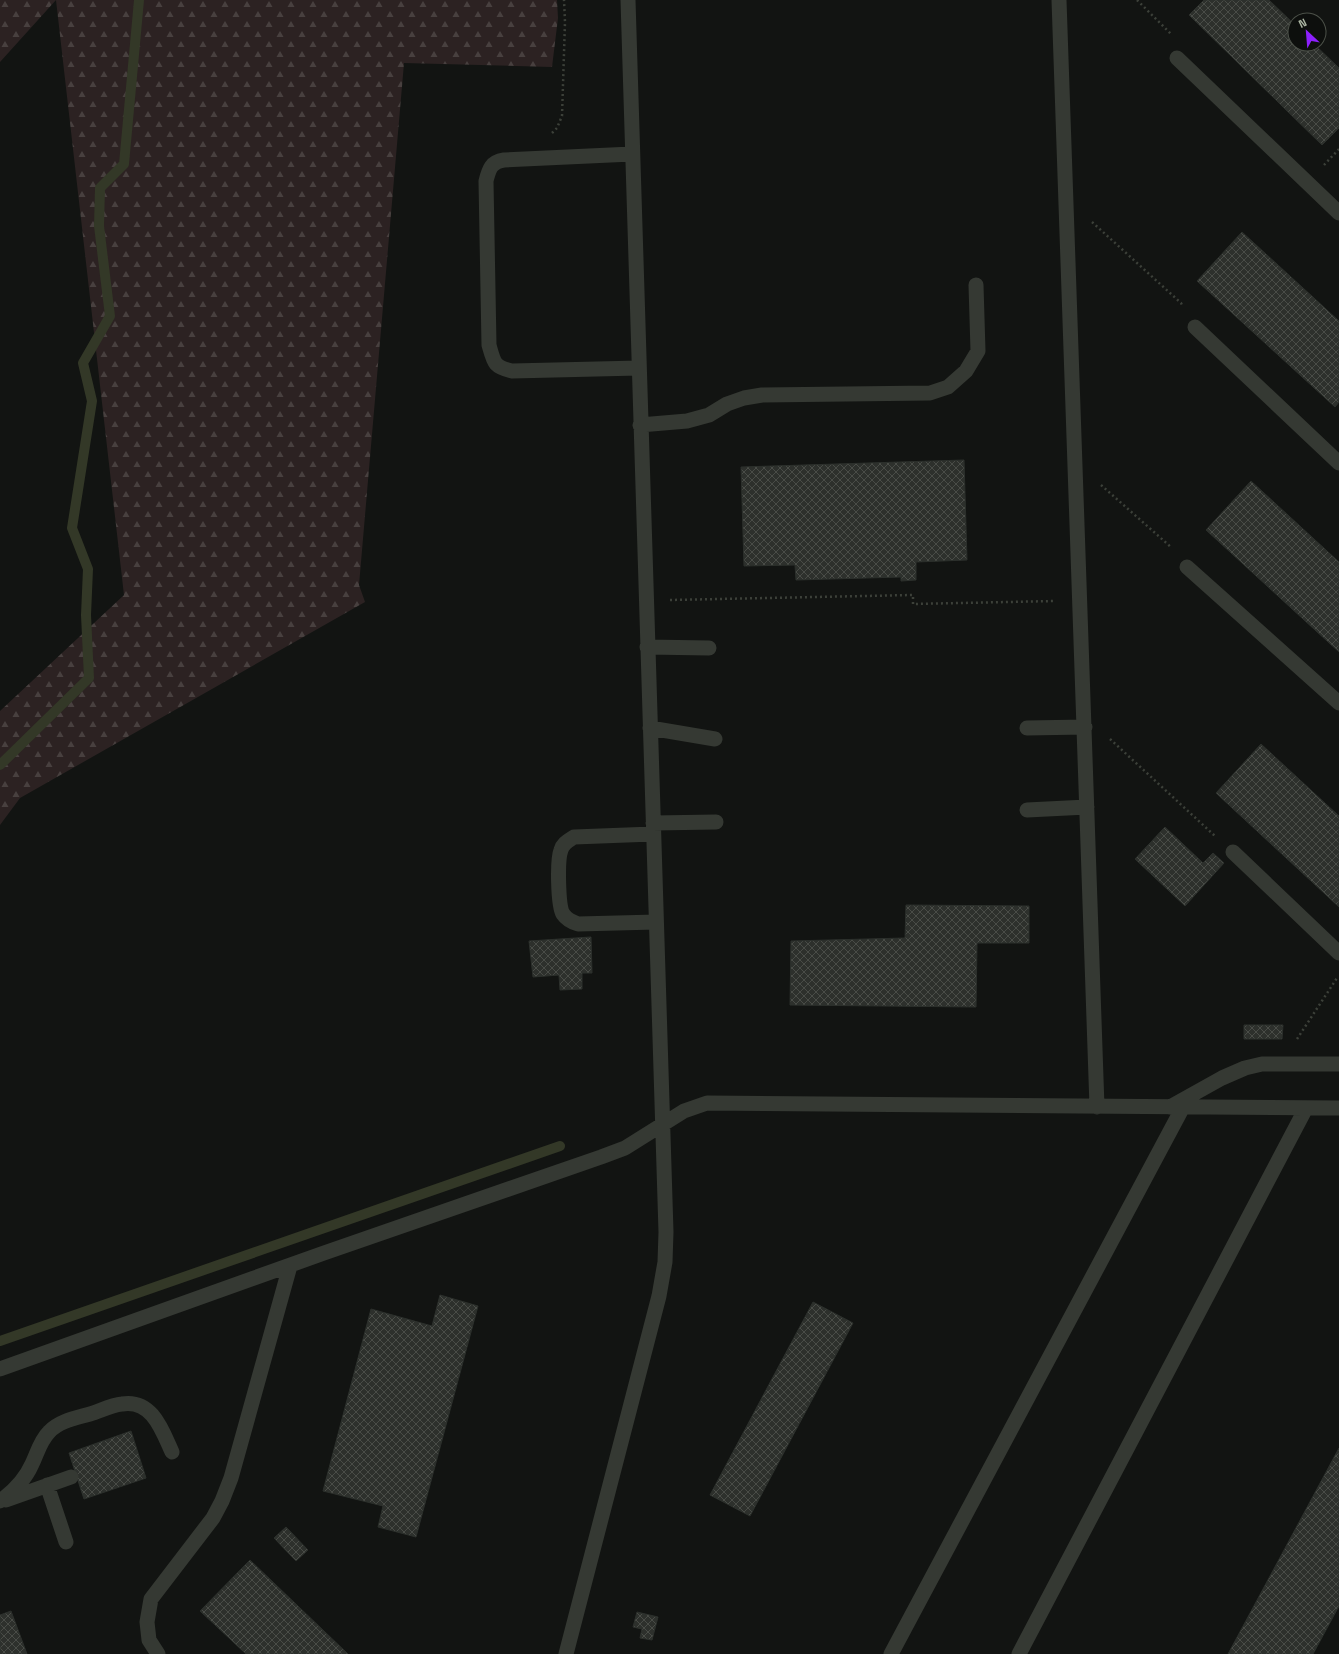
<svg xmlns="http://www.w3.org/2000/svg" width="1339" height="1654" font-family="'Space Grotesk',sans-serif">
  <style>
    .forest { fill: url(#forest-firs) }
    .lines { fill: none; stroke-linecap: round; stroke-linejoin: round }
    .stream { stroke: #333827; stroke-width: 10 }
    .building { fill: url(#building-cross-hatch); stroke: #2c302c }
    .path { stroke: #3c4039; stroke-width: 2.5; stroke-dasharray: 2 3; stroke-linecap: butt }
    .service { stroke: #353933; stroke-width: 15 }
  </style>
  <defs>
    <pattern id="forest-firs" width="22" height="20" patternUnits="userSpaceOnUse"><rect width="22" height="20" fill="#2c2222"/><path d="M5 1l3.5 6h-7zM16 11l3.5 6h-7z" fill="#48403f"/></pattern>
    <pattern id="building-cross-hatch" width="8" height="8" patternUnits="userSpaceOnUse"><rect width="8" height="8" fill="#2d302c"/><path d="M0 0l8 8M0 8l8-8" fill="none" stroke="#494c47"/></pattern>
  </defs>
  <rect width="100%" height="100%" fill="#121412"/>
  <path class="forest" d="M0 0H557L558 18 552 67 404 63 359 585 365 602 20 798 0 825V711L124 595 56 0 0 62Z"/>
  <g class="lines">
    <path class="stream" d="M0 765 89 678 86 615 88 569 72 528 92 401 83 363 110 316 99 226 100 188 124 164 139 0
      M0 1341 560 1146"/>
  </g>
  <path class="building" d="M1204 0H1269L1295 25V44H1314L1339 68V128L1322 145 1189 15Z
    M1242 232 1339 321V402L1335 407 1197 281Z
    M964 460 967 560 916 562V580L901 581V577L796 580 795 565 744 566 741 467Z
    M1251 481 1339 562V652L1206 530Z
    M1261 744 1339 816V907L1216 793Z
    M1165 827 1203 863 1213 853 1224 863 1185 906 1135 859Z
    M906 905 1029 906V943H977L976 1007 790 1005 791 941 905 938Z
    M591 937 592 973H582V989L560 990 559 975 533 977 529 941Z
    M1244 1025H1283L1282 1039H1244Z
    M440 1295 478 1306 416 1537 378 1527 383 1506 323 1491 371 1309 432 1326Z
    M813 1302 853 1323 750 1516 710 1495Z
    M131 1431 146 1478 84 1499 69 1453Z
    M1339 1448V1606L1313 1654H1228Z
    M286 1527 308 1550 296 1561 274 1538Z
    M250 1560 348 1654H246L200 1611Z
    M11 1611 27 1654H0V1615Z
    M637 1612 658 1617 652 1640 640 1638 642 1629 633 1627Z"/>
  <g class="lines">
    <path class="path" d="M1137 0 1172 35
      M552 133 557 128 562 116 565 22 564 0
      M1324 165 1339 149
      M1092 222 1181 303 1183 307
      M1101 485 1172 548
      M670 600 913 595V604L1055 601
      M1110 739 1215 836
      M1297 1039 1337 978"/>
    <path class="service" d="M1059 0 1097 1107
      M1177 58 1339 213
      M632 154 504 160C491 162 489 169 486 181L489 345C494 363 494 367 512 371L639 368
      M1195 327 1339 463
      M640 425 687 421 709 415 727 404 744 398 762 395 930 393 948 387 966 371 978 351 976 285
      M1187 567 1339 703
      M647 647 709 648
      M650 728 715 739
      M1027 728 1085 727
      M1027 810 1087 807
      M653 823 716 822
      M653 834 574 837C568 841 563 843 561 850 557 860 558 906 563 914 567 920 572 922 578 924L656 922
      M1233 852 1339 953
      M1170 1107 1222 1078 1245 1068 1262 1064H1339
      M0 1369 324 1253 601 1157 625 1148 684 1111 707 1103 1339 1108
      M47 1485 66 1542
      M6 1500 71 1477
      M0 1501C14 1491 25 1480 32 1464 37 1454 40 1441 49 1432 59 1421 76 1418 90 1414 100 1411 111 1405 122 1404 152 1399 162 1430 172 1452
      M158 1654 149 1640 147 1622 151 1599 213 1518 222 1501 231 1478 290 1266
      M566 1654 659 1296 665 1262 666 1232 628 0
      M891 1654 1183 1107
      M1019 1654 1306 1108"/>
  </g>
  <g transform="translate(1307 32) rotate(334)"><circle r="19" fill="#0d0f0d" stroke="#4c5149"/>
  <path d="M0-3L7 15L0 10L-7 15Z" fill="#8d20fd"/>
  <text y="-6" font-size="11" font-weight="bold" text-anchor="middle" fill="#abb5a2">N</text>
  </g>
</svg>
